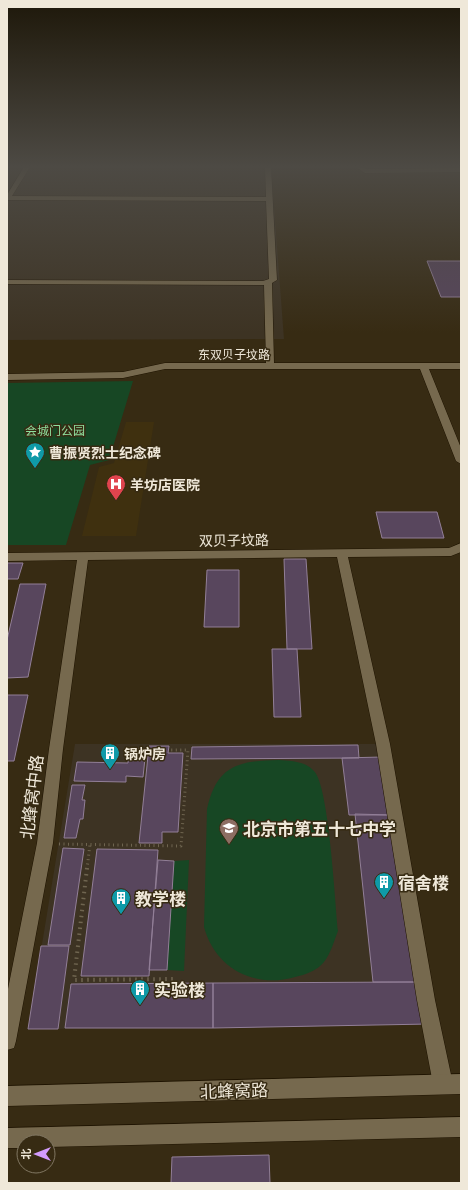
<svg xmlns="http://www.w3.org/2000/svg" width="468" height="1190" font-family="'Exo 2','Noto Sans SC',sans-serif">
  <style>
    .built { fill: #3f300f }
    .education { fill: #3d3323 }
    .green { fill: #174724 }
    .building { fill: #58465d; stroke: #927f98 }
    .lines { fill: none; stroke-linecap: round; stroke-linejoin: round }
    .minor-casing { stroke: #1e1300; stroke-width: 1 }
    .tertiary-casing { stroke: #1e1300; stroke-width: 1 }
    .path-far1 { stroke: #6f6550; stroke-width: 3; stroke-dasharray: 1 3.5; stroke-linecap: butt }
    .path { stroke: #6f6550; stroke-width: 4; stroke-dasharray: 1.5 4.5; stroke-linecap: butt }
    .minor { fill: #76694e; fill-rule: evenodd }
    .tertiary { fill: #76694e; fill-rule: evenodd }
    .labels { text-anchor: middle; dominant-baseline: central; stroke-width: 3; stroke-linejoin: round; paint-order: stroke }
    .far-street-label { font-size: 12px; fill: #efe8d9; stroke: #372b13 }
    .far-park-label { font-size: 12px; fill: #8ede9d; stroke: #372b13 }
    .poi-label { font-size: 14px; font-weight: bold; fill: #efe8d9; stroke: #372b13; text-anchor: start }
    .street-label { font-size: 14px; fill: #efe8d9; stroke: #372b13 }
    .near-street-label { font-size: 17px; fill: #efe8d9; stroke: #372b13 }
    .near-poi-label { font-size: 17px; font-weight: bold; fill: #efe8d9; stroke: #372b13; text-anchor: start }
  </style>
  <rect width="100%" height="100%" fill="#372b13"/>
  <path class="built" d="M126 422H154L136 536H82L99 467 114 463Z"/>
  <path class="education" d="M7 167H368H271L284 339 7 340Z
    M75 744H383L415 982 213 983V1028L28 1029Z"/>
  <path class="green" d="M133 381 109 460 90 465 66 545H7V383Z
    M279 760C291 761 305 761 314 771 329 786 335 902 338 931 334 941 331 953 324 962 318 970 305 975 295 977 254 989 215 968 204 927L207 809C217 765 238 761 279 760Z
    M189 860 184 971 167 970 174 861Z"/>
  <path class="building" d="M374 167H416L417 168H375Z
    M427 261H461V297H441Z
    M376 512H437L444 538H382Z
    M284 559H306L312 649H287Z
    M7 563H23L18 579H7Z
    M207 570H239V627H204Z
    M20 584H46L28 677 7 678V640Z
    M272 649H297L301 717H274Z
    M7 695H28L14 761H7Z
    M358 745 359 758 191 759 192 747Z
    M149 746H169L168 753H183L178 832H162V843H139Z
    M129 749H146L143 777 126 776V782L74 781 77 762 128 763Z
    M382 757 391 815H349L342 758Z
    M72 785H85L82 800H85L83 819H80L76 838H64Z
    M355 814 391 815 415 982H373Z
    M63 848 84 849 70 945H48Z
    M97 849 158 850 149 976H81Z
    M158 860 174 861 167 970H149Z
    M41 946H69L58 1029H28Z
    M415 982 430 1024 213 1028V983Z
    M213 983V1028H65L71 984Z
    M269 1155 270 1183H171L172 1157Z"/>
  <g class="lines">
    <g class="minor-casing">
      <path id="minor" d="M24 167H30L12 196 266 197 265 167H271L277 280 272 283 274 363H461V369H429L461 448V464L456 461 420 369H165L123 378 7 380V374L123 372 165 363H266L264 285 7 284V280L263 281 269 279 266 201 7 200V195Z
        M356 167H362L366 169 461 168V172L365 173Z
        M461 543V552L451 556 348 557 390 744 435 1000 453 1084 450 1091 443 1094 436 1091 433 1084 417 1000 376 744 337 557 88 560 63 749 53 843 16 1041 14 1048 7 1050V994L37 843 49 749 77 560 7 561V553L449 548Z"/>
    </g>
    <g class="tertiary-casing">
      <path id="tertiary" d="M457 167H461V169L458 168Z
        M461 1074V1094L7 1106V1086Z
        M461 1117V1137L48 1147V1142H24V1148H7V1128Z"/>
    </g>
    <path class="path-far1" d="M59 844 181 846 188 750H169
      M87 869 90 844"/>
    <path class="path" d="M87 868 74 980 175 979"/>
    <use href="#minor" class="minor"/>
    <use href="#tertiary" class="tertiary"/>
  </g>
  <linearGradient id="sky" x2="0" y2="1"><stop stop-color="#1e180a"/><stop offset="0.5" stop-color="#4d4a44"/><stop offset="1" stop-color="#4d4a44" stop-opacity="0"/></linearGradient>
  <rect width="468" height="333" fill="url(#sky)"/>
  <defs>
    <g id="sight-pin" transform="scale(1)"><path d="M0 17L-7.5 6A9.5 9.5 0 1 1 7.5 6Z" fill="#0f9aa8" stroke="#372b13"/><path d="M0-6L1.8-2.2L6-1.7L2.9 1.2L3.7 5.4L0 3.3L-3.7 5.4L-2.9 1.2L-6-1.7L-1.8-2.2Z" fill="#fff"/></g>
    <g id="hospital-pin" transform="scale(1)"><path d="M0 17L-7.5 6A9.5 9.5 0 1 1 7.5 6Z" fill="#e0444e" stroke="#372b13"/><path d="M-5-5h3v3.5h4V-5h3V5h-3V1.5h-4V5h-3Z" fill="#fff"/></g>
    <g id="building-pin" transform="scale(1)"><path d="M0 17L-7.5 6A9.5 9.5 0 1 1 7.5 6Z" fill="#0f9aa8" stroke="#372b13"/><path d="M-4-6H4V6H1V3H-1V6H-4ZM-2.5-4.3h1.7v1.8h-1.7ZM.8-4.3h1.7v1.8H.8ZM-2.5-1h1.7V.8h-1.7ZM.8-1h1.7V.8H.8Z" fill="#fff"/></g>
    <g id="school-pin" transform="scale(1)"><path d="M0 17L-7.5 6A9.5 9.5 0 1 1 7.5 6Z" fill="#8d6e63" stroke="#372b13"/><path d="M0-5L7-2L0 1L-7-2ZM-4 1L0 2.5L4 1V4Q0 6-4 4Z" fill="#fff"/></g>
  </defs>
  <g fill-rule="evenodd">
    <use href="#sight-pin" x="35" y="452"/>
    <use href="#hospital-pin" x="116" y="484"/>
    <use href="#building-pin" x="110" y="753"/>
    <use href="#school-pin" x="229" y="828"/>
    <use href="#building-pin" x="384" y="882"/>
    <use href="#building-pin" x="121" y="898"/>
    <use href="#building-pin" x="140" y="989"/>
  </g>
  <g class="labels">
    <g class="far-street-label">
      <text x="234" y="354">东双贝子坟路</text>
    </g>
    <g class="far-park-label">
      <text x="55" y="430">会城门公园</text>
    </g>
    <g class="poi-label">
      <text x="49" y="452">曹振贤烈士纪念碑</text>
      <text x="130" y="484">羊坊店医院</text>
      <text x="124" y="753">锅炉房</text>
    </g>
    <g class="street-label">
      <text transform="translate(234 540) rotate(-1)">双贝子坟路</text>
    </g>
    <g class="near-street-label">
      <text transform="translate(31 797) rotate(-83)">北蜂窝中路</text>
      <text transform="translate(234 1090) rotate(-2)">北蜂窝路</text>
    </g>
    <g class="near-poi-label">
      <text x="243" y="828">北京市第五十七中学</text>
      <text x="398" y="882">宿舍楼</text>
      <text x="135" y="898">教学楼</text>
      <text x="154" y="989">实验楼</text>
    </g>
  </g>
  <rect width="468" height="1190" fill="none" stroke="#efe8d9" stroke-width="16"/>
  <g transform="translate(36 1154) rotate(270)"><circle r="19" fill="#372b13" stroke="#817762"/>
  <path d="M0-3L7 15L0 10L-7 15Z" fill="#d39cfd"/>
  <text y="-6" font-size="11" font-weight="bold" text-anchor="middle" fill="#efe8d9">北</text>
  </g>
</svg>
